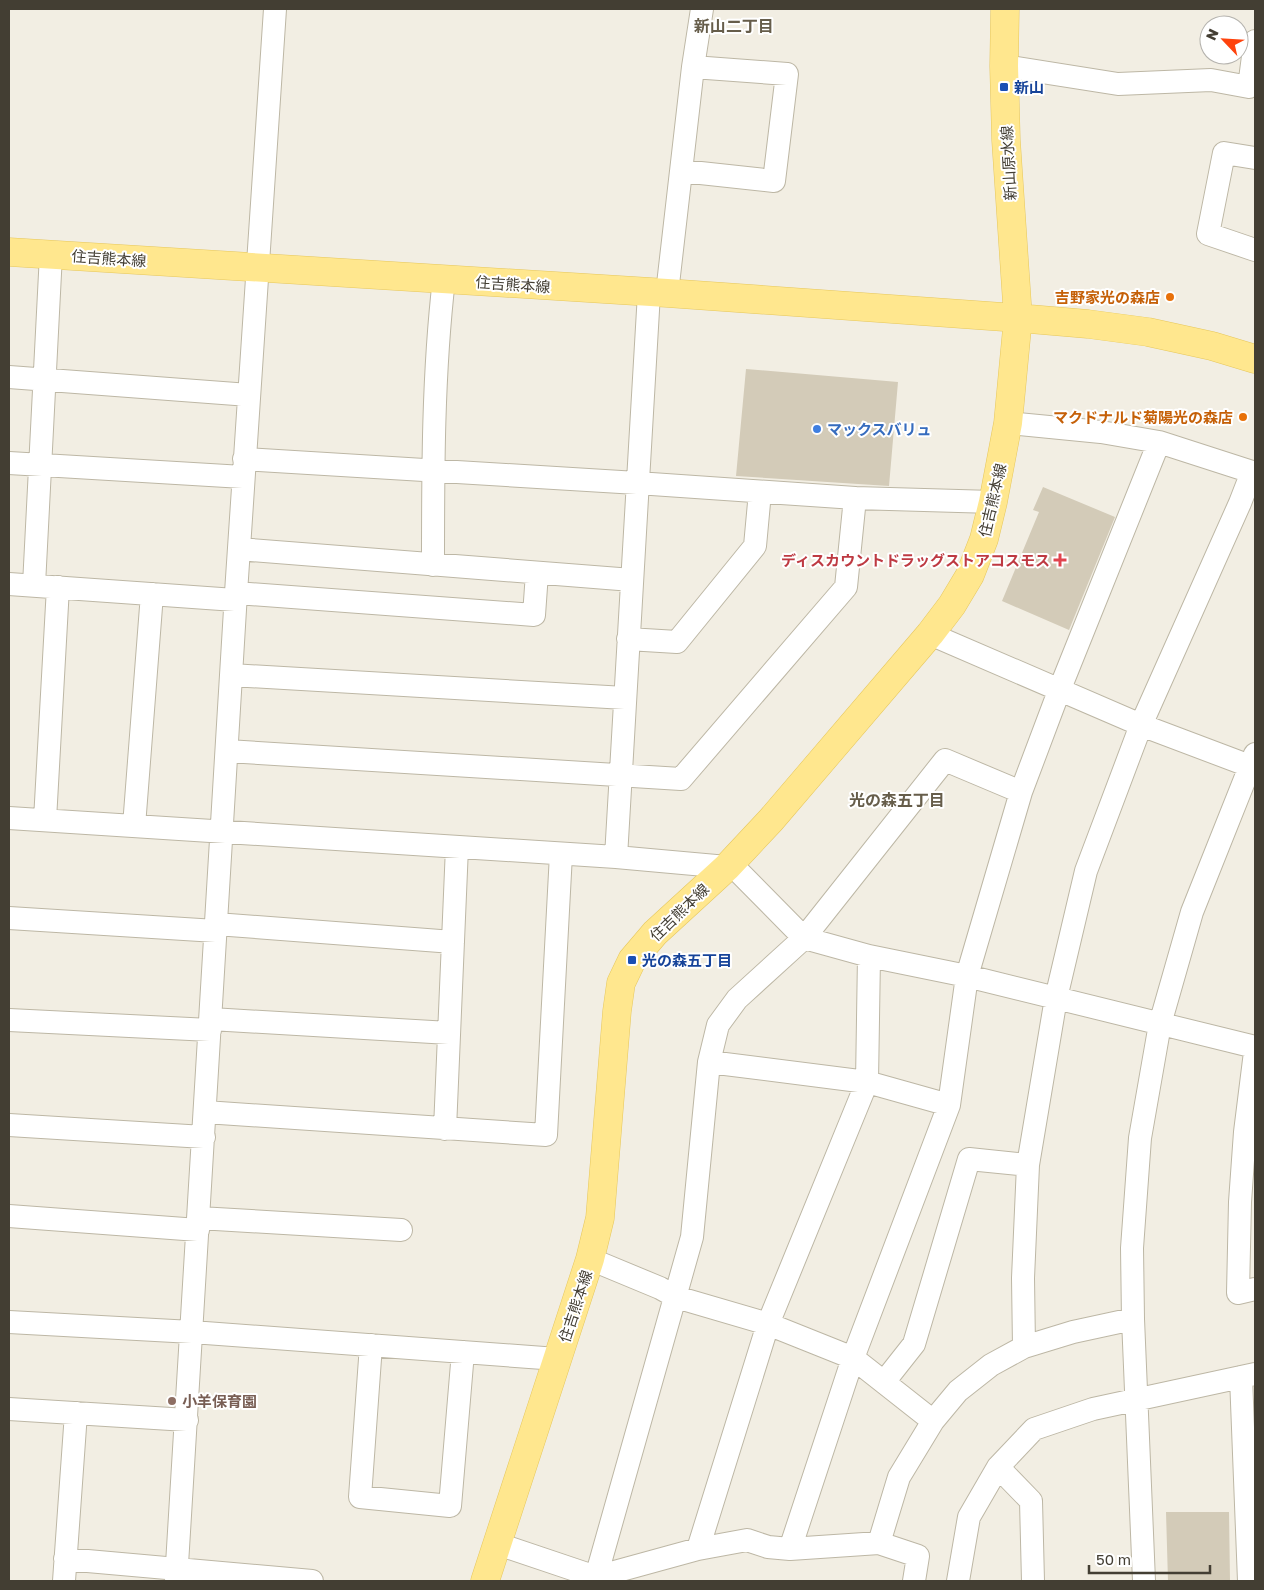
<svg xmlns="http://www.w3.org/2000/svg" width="1264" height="1590" font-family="'Golos Text','Noto Sans JP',sans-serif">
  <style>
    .building { fill: #d3cbb8 }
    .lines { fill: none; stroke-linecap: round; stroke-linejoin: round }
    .minor-casing { stroke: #bdb7a5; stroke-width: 24 }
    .major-casing { stroke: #e6c75d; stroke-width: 29 }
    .minor { stroke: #fff; stroke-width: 22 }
    .major { stroke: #ffe78e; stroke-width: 28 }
    .transit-dot { fill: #1a4fb4; stroke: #fff; stroke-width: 2 }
    .food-dot { fill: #e8710a; stroke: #fff; stroke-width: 2 }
    .shop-dot { fill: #3f7fe0; stroke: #fff; stroke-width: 2 }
    .health-dot { fill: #e0444e; stroke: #fff; stroke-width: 2 }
    .education-dot { fill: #8d6e63; stroke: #fff; stroke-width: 2 }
    .labels { text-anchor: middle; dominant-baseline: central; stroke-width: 4; stroke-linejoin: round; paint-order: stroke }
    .transit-label { font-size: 15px; font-weight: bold; fill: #164399; stroke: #fff; text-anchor: start }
    .street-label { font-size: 15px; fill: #433e33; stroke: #fff }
    .food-label { font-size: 15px; font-weight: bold; fill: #c56008; stroke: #fff; text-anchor: end }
    .shop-label { font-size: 15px; font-weight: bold; fill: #366cbe; stroke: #fff; text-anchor: start }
    .health-label { font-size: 15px; font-weight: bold; fill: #be3a42; stroke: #fff; text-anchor: end }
    .education-label { font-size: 15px; font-weight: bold; fill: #785e54; stroke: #fff; text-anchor: start }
    .neighbourhood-label { font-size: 16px; font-weight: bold; fill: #665d4a; stroke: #fff }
  </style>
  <rect width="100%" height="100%" fill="#f2eee3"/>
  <path class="building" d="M746 369 898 382 889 486 736 476Z
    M1043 487 1115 517 1069 630 1002 601 1039 512 1033 510Z
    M1166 1512H1229L1230 1581H1168Z"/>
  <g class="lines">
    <g class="minor-casing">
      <path id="minor" d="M1004 66 1118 84 1211 80 1249 87 1255 41
        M1255 158 1224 153 1208 234 1255 250
        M682 171 774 181 787 74 693 67
        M667 293 693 67 702 9
        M9 377 249 395
        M1008 423 1101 432 1159 442 1252 472 1240 503 1141 725 1086 871 1056 998 1028 1165 1023 1278 1024 1347
        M244 459 637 483 855 498 993 502
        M9 463 243 477
        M239 549 632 580
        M433 565C433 469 433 374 444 279
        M9 584 235 600
        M34 585 51 254
        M236 593 534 615 537 573
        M930 634 1141 725 1255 768
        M628 639 677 642 755 546 760 492
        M231 675 625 698
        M227 751 681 779 846 587 855 498
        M9 818 616 857 727 867
        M45 820 58 587
        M134 826 152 594
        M616 857 649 293
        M730 863 804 938 869 956 967 976 1255 1047
        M9 918 216 931
        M216 924 453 942
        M211 1019 449 1033
        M9 1020 210 1030
        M1255 1052 1245 1132 1240 1202 1238 1293 1255 1289
        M709 1062 867 1082 949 1105
        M205 1112 546 1135 561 854
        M9 1125 204 1137
        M445 1129 457 847
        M9 1216 198 1230
        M199 1218 401 1230
        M590 1259 660 1288 676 1297 768 1324 853 1358 933 1421
        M9 1322 192 1332 557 1359
        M371 1345 360 1497 450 1506 463 1352
        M1241 1377 1249 1581
        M884 1382 914 1344 969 1159 1028 1165
        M9 1409 187 1420
        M998 1467 1031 1501 1033 1581
        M879 1543 899 1477 933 1421 958 1391 991 1365 1024 1347 1073 1332 1133 1319
        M498 1544 596 1577 698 1549 747 1540 768 1547 790 1549 879 1543 918 1556 914 1581
        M698 1549 768 1324 867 1082 869 956
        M790 1549 853 1358 949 1105 967 976 1021 792 1059 691 1159 442
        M65 1559 312 1581
        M596 1577 692 1237 709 1062 718 1025 737 999 804 938 945 760 1021 792
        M64 1581 76 1413
        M176 1581 236 593 275 9
        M958 1581 969 1517 998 1467 1034 1429 1093 1409 1255 1374
        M1144 1581 1133 1319 1132 1248 1140 1138 1160 1024 1192 912 1255 754"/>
    </g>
    <g class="major-casing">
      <path id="major" d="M9 252 667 293 1018 318 1088 324 1148 332 1212 346 1255 359
        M485 1581 590 1259 600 1218 617 1011 621 983 632 960 655 933 727 867 771 820 930 634 952 605 970 575 984 539 993 502 1008 423 1018 318 1006 140 1004 66 1005 9"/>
    </g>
    <use href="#minor" class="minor"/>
    <use href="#major" class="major"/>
  </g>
  <g class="transit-dot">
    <rect x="999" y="82" width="10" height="10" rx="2.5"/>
    <rect x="627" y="955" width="10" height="10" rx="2.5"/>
  </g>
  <g class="food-dot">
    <circle cx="1170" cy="297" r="5"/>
    <circle cx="1243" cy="417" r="5"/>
  </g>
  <circle class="shop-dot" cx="817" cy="429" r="5"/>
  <path class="health-dot" d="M1057.5 552.5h5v5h5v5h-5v5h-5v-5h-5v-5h5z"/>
  <circle class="education-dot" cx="172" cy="1401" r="5"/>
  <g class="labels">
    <g class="transit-label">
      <text x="1014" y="87">新山</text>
      <text x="642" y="960">光の森五丁目</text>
    </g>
    <g class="street-label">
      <text transform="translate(1008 163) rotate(-93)">新山原水線</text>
      <text transform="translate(109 258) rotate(4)">住吉熊本線</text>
      <text transform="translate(513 284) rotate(4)">住吉熊本線</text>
      <text transform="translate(992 500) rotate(-77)">住吉熊本線</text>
      <text transform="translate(679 912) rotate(-44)">住吉熊本線</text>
      <text transform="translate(575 1306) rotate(-72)">住吉熊本線</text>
    </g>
    <g class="food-label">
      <text x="1160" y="297">吉野家光の森店</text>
      <text x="1233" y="417">マクドナルド菊陽光の森店</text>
    </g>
    <g class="shop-label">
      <text x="827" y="429">マックスバリュ</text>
    </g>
    <g class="health-label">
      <text x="1050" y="560">ディスカウントドラッグストアコスモス</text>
    </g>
    <g class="education-label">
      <text x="182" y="1401">小羊保育園</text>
    </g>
    <g class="neighbourhood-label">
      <text x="734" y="26">新山二丁目</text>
      <text x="897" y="800">光の森五丁目</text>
    </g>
  </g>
  <rect width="1264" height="1590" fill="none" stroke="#433e33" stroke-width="20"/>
  <g transform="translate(1224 40) rotate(295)"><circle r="24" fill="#ffffff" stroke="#b4b2ad"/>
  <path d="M0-4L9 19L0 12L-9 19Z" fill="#fe430d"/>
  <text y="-8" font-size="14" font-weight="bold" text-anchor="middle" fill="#433e33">N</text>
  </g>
  <path d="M1089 1565v8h121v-8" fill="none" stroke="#433e33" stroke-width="2.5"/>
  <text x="1096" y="1565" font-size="15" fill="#433e33" stroke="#ffffff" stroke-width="4" paint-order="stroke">50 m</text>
</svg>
